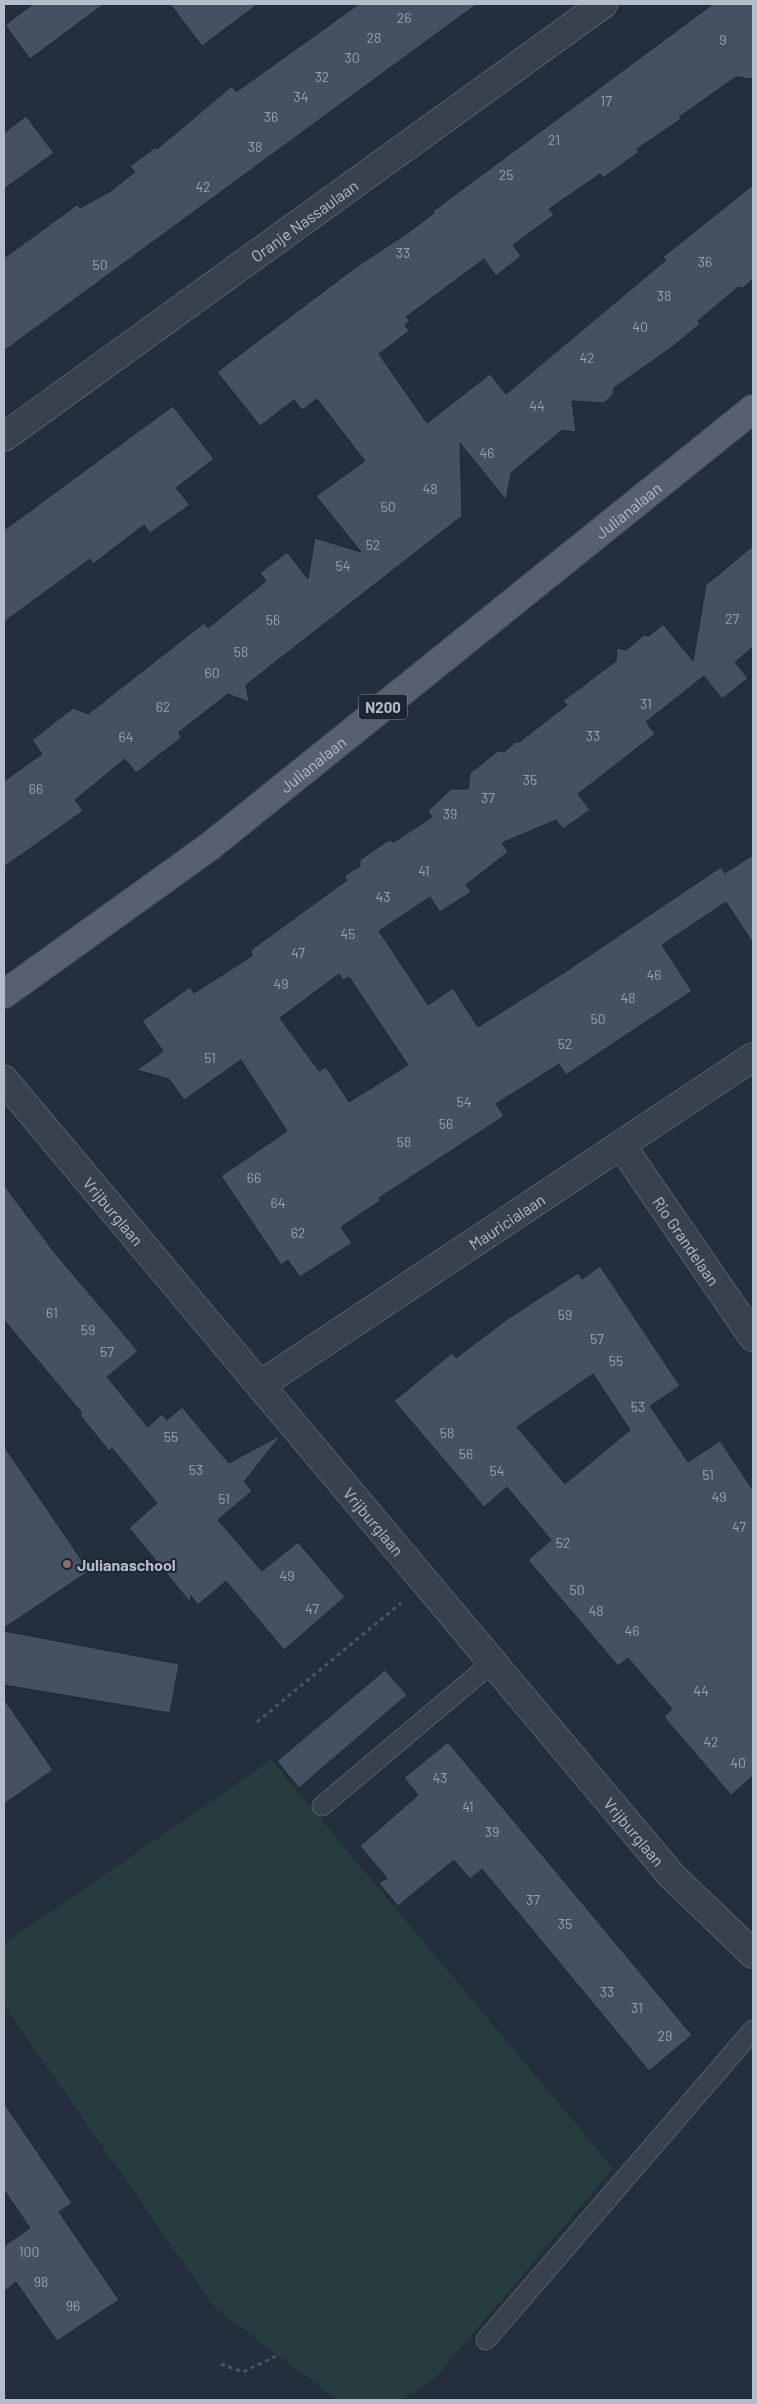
<svg xmlns="http://www.w3.org/2000/svg" width="757" height="2404" font-family="Barlow,sans-serif">
  <style>
    .green { fill: #263c3f }
    .building { fill: #455162; stroke: #1f2835; fill-rule: evenodd }
    .lines { fill: none; stroke-linecap: round; stroke-linejoin: round }
    .lane-casing { stroke: #565f6c; stroke-width: 21 }
    .street-casing { stroke: #565f6c; stroke-width: 30 }
    .primary-casing { stroke: #414a57; stroke-width: 30 }
    .path { stroke: #44595c; stroke-width: 3; stroke-dasharray: 4 4; stroke-linecap: butt }
    .lane { stroke: #38414e; stroke-width: 19 }
    .street { stroke: #38414e; stroke-width: 28 }
    .primary { stroke: #56606e; stroke-width: 28 }
    .education-dot { fill: #8d6e63; stroke: #1d2633; stroke-width: 2 }
    .labels { text-anchor: middle; dominant-baseline: central; stroke-width: 4; stroke-linejoin: round; paint-order: stroke }
    .number-label { font-size: 14px; fill: #98a1af }
    .shield { fill: #1d2633; stroke: #878f9c; stroke-width: 1 }
    .shield-label { font-size: 15px; font-weight: bold; fill: #b4bcc9 }
    .street-label { font-size: 16px; fill: #b4bcc9; stroke: #1d2633 }
    .poi-label { font-size: 16px; font-weight: bold; fill: #b4bcc9; stroke: #1d2633; text-anchor: start }
  </style>
  <rect width="100%" height="100%" fill="#242f3e"/>
  <path class="green" d="M271 1760 613 2168 435 2378 402 2400H338L214 2307 4 2005V1944Z"/>
  <path class="building" d="M33 4H104L30 59 5 25Z
    M170 4H258L202 46Z
    M359 4H477L4 351V258L77 205 80 208 109 192 135 172 130 166 156 147 157 149 232 86 236 92Z
    M713 4H753V79L736 77 679 117 681 119 637 149 639 152 603 178 600 174 549 209 554 215 513 245 521 256 496 276 484 259 406 317 410 321 405 325 409 331 379 354 427 423 490 374 506 394 666 260 663 257 753 185V279L743 288 738 287 698 321 700 324 672 347 614 388 613 395 604 403 572 401 576 432 562 430 511 473 506 500 460 443 462 516 246 685 249 702 228 694 179 732 181 738 136 773 125 759 75 800 83 811 4 867V781L42 754 32 740 73 708 88 714 204 623 208 628 266 581 260 573 287 552 308 579 315 538 361 552 316 496 365 461 317 399 302 410 294 400 260 426 217 372 356 267 409 232 434 213 433 211Z
    M26 116 54 153 4 189V133Z
    M173 406 214 459 176 488 190 505 150 533 144 525 93 564 90 559 4 622V530Z
    M753 546V647L735 662 748 678 722 699 704 676 646 722 655 734 578 794 590 810 563 829 556 820 502 843 508 852 466 885 471 892 440 912 430 897 379 931 428 1005 453 988 478 1027 565 972 721 867 725 873 753 855V943L726 902 662 945 692 991 566 1075 559 1064 496 1104 504 1116 379 1198 381 1200 341 1227 352 1243 300 1277 288 1260 281 1265 221 1176 287 1131 241 1060 184 1100 169 1079 137 1070 163 1051 142 1021 190 987 194 993 252 956 251 950 347 880 344 876 360 866V860L389 840 394 842 432 817 428 811 451 789H468L470 773 498 751 504 752 517 741 518 743 567 705 563 701 616 661 617 648 626 650 644 635 649 636 663 624 693 661 706 585ZM339 974 343 980 349 977 408 1065 349 1102 326 1067 319 1071 280 1018Z
    M4 1185 54 1252 138 1351 107 1377 148 1427 162 1414 167 1420 182 1407 229 1463 281 1435 244 1482 252 1491 218 1520 262 1571 298 1542 345 1597 284 1650 226 1581 198 1605 191 1596 190 1602 129 1528 157 1503 112 1448 109 1451 80 1415 82 1413 4 1320Z
    M600 1266 680 1386 650 1406 688 1462 720 1441 753 1490V1776L731 1795 664 1717 672 1709 628 1658 618 1666 528 1560 551 1540 507 1487 484 1507 394 1401 452 1353 456 1358 506 1320 578 1273 582 1279ZM593 1374 630 1430 565 1484 517 1427Z
    M4 1446 89 1571 4 1628Z
    M4 1631 179 1664 170 1713 4 1685Z
    M385 1670 407 1695 299 1788 277 1761Z
    M4 1699 53 1770 4 1804Z
    M448 1742 692 2035 649 2071 482 1869 470 1879 454 1860 398 1906 379 1883 387 1878 360 1846 418 1795 404 1778Z
    M4 2103 72 2203 59 2212 119 2300 57 2341 16 2282 4 2292V2246L30 2228 4 2190Z"/>
  <g class="lines">
    <g class="lane-casing">
      <path id="lane" d="M322 1806 493 1662
        M486 2340 753 2030"/>
    </g>
    <g class="street-casing">
      <g id="street">
        <path id="s1" d="M4 437 603 4"/>
        <path id="s2" d="M4 1080 671 1875 753 1954"/>
        <path id="s3" d="M621 1145 753 1337"/>
        <path id="s4" d="M260 1385 753 1057"/>
      </g>
    </g>
    <g class="primary-casing">
      <g id="primary">
        <path id="s5" d="M4 994 209 847 753 409"/>
      </g>
    </g>
    <path class="path" d="M257 1722 401 1603
      M221 2364 243 2372 278 2355"/>
    <use href="#lane" class="lane"/>
    <use href="#street" class="street"/>
    <use href="#primary" class="primary"/>
  </g>
  <circle class="education-dot" cx="67" cy="1564" r="5"/>
  <g class="labels">
    <g class="number-label">
      <text x="404" y="17">26</text>
      <text x="374" y="37">28</text>
      <text x="723" y="39">9</text>
      <text x="352" y="57">30</text>
      <text x="322" y="76">32</text>
      <text x="301" y="96">34</text>
      <text x="606" y="100">17</text>
      <text x="271" y="116">36</text>
      <text x="554" y="139">21</text>
      <text x="255" y="146">38</text>
      <text x="506" y="174">25</text>
      <text x="203" y="186">42</text>
      <text x="403" y="252">33</text>
      <text x="705" y="261">36</text>
      <text x="100" y="264">50</text>
      <text x="664" y="295">38</text>
      <text x="640" y="326">40</text>
      <text x="587" y="357">42</text>
      <text x="537" y="405">44</text>
      <text x="487" y="452">46</text>
      <text x="430" y="488">48</text>
      <text x="388" y="506">50</text>
      <text x="373" y="544">52</text>
      <text x="343" y="565">54</text>
      <text x="732" y="618">27</text>
      <text x="273" y="619">56</text>
      <text x="241" y="651">58</text>
      <text x="212" y="672">60</text>
      <text x="646" y="703">31</text>
      <text x="163" y="706">62</text>
      <text x="593" y="735">33</text>
      <text x="126" y="736">64</text>
      <text x="530" y="779">35</text>
      <text x="36" y="788">66</text>
      <text x="488" y="797">37</text>
      <text x="450" y="813">39</text>
      <text x="424" y="870">41</text>
      <text x="383" y="896">43</text>
      <text x="348" y="933">45</text>
      <text x="298" y="952">47</text>
      <text x="654" y="974">46</text>
      <text x="281" y="983">49</text>
      <text x="628" y="997">48</text>
      <text x="598" y="1018">50</text>
      <text x="565" y="1043">52</text>
      <text x="210" y="1057">51</text>
      <text x="464" y="1101">54</text>
      <text x="446" y="1123">56</text>
      <text x="404" y="1141">58</text>
      <text x="254" y="1177">66</text>
      <text x="278" y="1202">64</text>
      <text x="298" y="1232">62</text>
      <text x="52" y="1312">61</text>
      <text x="565" y="1314">59</text>
      <text x="88" y="1329">59</text>
      <text x="597" y="1338">57</text>
      <text x="107" y="1351">57</text>
      <text x="616" y="1360">55</text>
      <text x="638" y="1406">53</text>
      <text x="447" y="1432">58</text>
      <text x="171" y="1436">55</text>
      <text x="466" y="1453">56</text>
      <text x="196" y="1469">53</text>
      <text x="497" y="1470">54</text>
      <text x="708" y="1474">51</text>
      <text x="719" y="1496">49</text>
      <text x="224" y="1498">51</text>
      <text x="739" y="1526">47</text>
      <text x="563" y="1542">52</text>
      <text x="287" y="1575">49</text>
      <text x="577" y="1589">50</text>
      <text x="312" y="1608">47</text>
      <text x="596" y="1610">48</text>
      <text x="632" y="1630">46</text>
      <text x="701" y="1690">44</text>
      <text x="711" y="1741">42</text>
      <text x="738" y="1762">40</text>
      <text x="440" y="1777">43</text>
      <text x="468" y="1806">41</text>
      <text x="492" y="1831">39</text>
      <text x="533" y="1899">37</text>
      <text x="565" y="1923">35</text>
      <text x="607" y="1991">33</text>
      <text x="637" y="2007">31</text>
      <text x="665" y="2035">29</text>
      <text x="29" y="2251">100</text>
      <text x="41" y="2281">98</text>
      <text x="73" y="2305">96</text>
    </g>
    <rect class="shield" x="359" y="694.5" width="48" height="25" rx="4"/>
    <g class="shield-label">
      <text x="383" y="707">N200</text>
    </g>
    <g class="street-label">
      <text stroke="none"><textPath href="#s1" startOffset="370">Oranje Nassaulaan</textPath></text>
      <text stroke="none"><textPath href="#s5" startOffset="790">Julianalaan</textPath></text>
      <text stroke="none"><textPath href="#s5" startOffset="385">Julianalaan</textPath></text>
      <text stroke="none"><textPath href="#s2" startOffset="171">Vrijburglaan</textPath></text>
      <text stroke="none"><textPath href="#s4" startOffset="296">Mauricialaan</textPath></text>
      <text stroke="none"><textPath href="#s3" startOffset="116">Rio Grandelaan</textPath></text>
      <text stroke="none"><textPath href="#s2" startOffset="576">Vrijburglaan</textPath></text>
      <text stroke="none"><textPath href="#s2" startOffset="981">Vrijburglaan</textPath></text>
    </g>
    <g class="poi-label">
      <text x="77" y="1564">Julianaschool</text>
    </g>
  </g>
  <rect width="757" height="2404" fill="none" stroke="#b4bcc9" stroke-width="10"/>
</svg>
